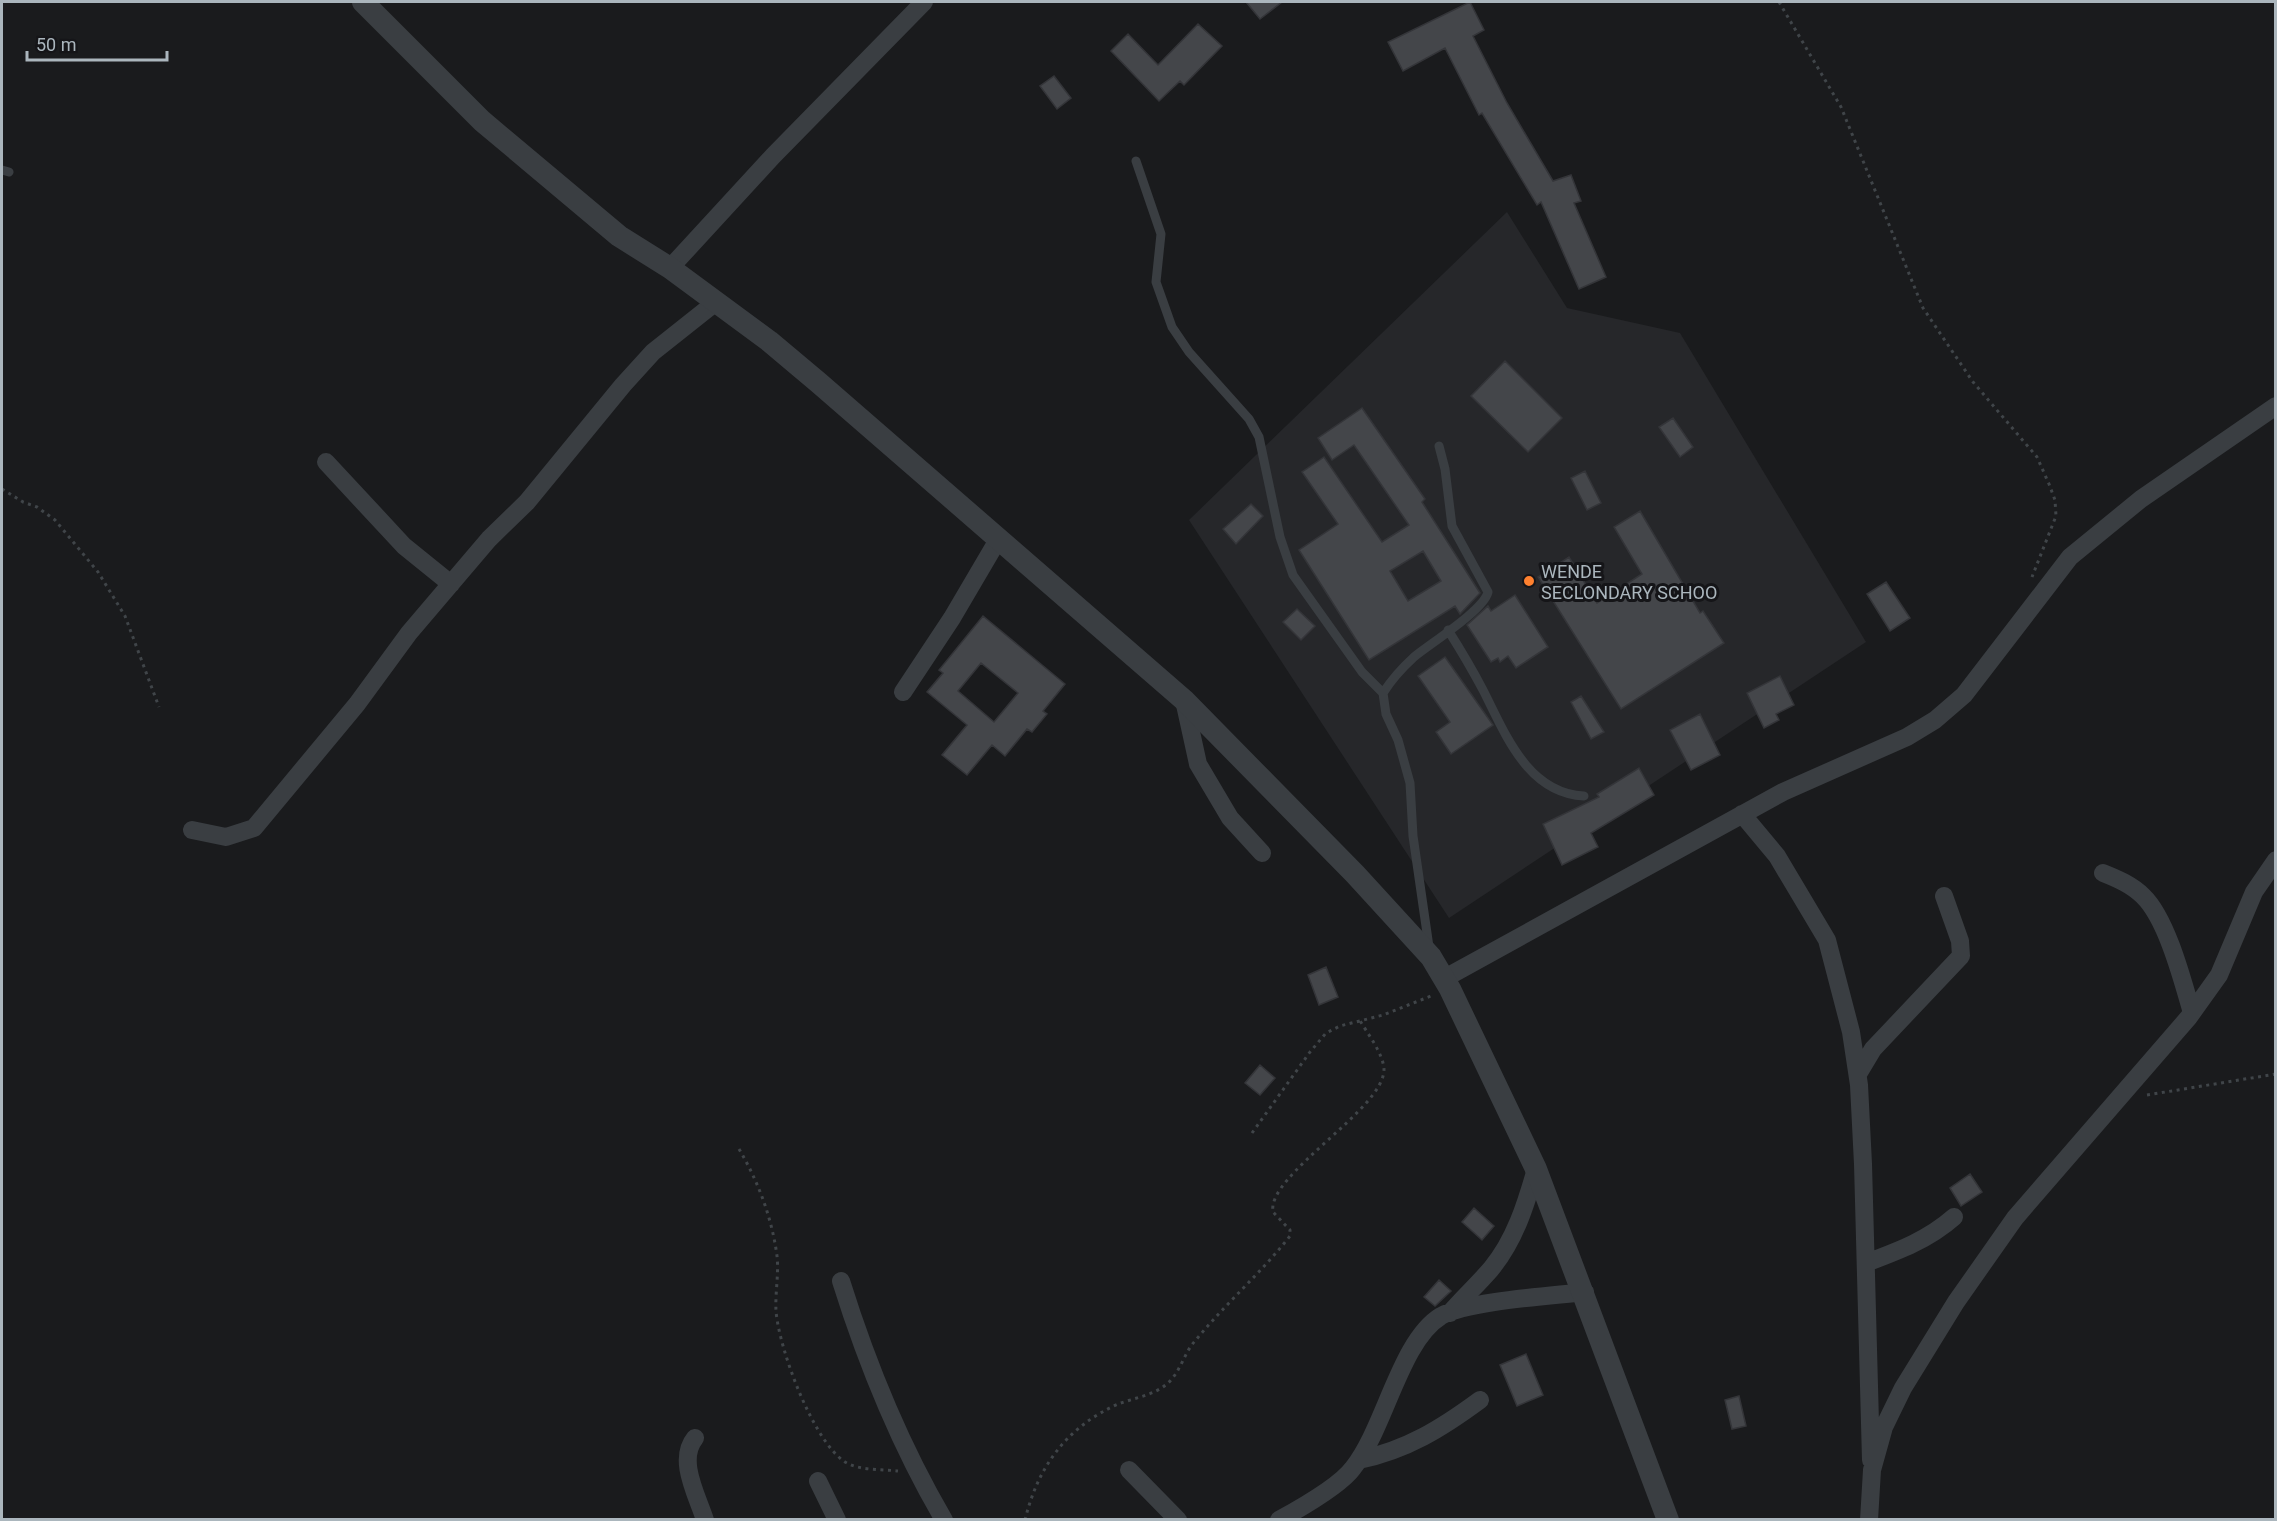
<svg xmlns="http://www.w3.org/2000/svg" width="2277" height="1521" font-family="Roboto,sans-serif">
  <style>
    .built { fill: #26272a }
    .building { fill: #44464a; stroke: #343539; stroke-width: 1.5; fill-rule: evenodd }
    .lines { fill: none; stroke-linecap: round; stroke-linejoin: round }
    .path { stroke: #404549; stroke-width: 3; stroke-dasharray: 3 4.5; stroke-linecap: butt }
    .service { stroke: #3a3e42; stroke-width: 9 }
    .minor { stroke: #3a3e42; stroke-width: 18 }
    .tertiary { stroke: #3a3e42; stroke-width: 22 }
    .poi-dot { fill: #ff812f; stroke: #151518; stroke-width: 2 }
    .labels { text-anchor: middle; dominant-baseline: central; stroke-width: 6; stroke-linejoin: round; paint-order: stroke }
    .poi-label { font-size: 18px; fill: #abb6bd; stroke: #151518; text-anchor: start }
  </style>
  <rect width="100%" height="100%" fill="#1a1b1d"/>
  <path class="built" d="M1507 212 1567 308 1680 333 1866 642 1449 918 1189 520Z"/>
  <path class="building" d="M1246 2H1282L1260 19Z
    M1470 2 1484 30 1473 36 1507 103 1553 181 1571 175 1581 201 1574 203 1606 277 1579 289 1541 202 1537 205 1482 113 1479 115 1445 48 1403 71 1388 42Z
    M1198 24 1222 46 1184 85 1180 81 1159 101 1111 51 1128 34 1158 65Z
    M1054 76 1071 98 1057 109 1040 86Z
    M1505 361 1562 418 1528 452 1471 396Z
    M1362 408 1425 499 1422 502 1480 593 1460 614 1455 606 1369 660 1299 550 1338 524 1302 472 1324 457 1382 542 1409 525 1354 445 1332 460 1318 438ZM1423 551 1441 581 1408 601 1390 571Z
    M1673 418 1693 447 1680 457 1659 427Z
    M1585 471 1601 503 1587 510 1571 478Z
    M1251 504 1263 516 1236 544 1223 529Z
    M1640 511 1700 613 1703 611 1724 643 1621 709 1538 577 1569 557 1597 603 1642 574 1614 527Z
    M1886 582 1910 618 1890 631 1867 594Z
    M1515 595 1548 647 1516 668 1508 656 1500 662 1498 658 1491 662 1467 625 1488 606 1491 611Z
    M1297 609 1315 626 1301 640 1283 622Z
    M983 616 1065 684 1043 711 1047 714 1032 732 1027 729 1005 756 992 745 967 775 942 755 967 725 927 692 943 673 939 670ZM981 663 1018 693 994 722 958 691Z
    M1445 657 1493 725 1451 754 1436 732 1450 722 1418 676Z
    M1780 676 1794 705 1776 714 1779 720 1764 728 1747 693Z
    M1581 696 1604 732 1591 739 1571 702Z
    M1700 714 1720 755 1691 770 1670 730Z
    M1639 768 1654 795 1591 833 1598 847 1562 865 1543 824 1599 797 1597 794Z
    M1326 967 1338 997 1319 1005 1308 975Z
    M1260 1065 1275 1078 1260 1095 1245 1083Z
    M1970 1174 1982 1192 1961 1206 1950 1188Z
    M1474 1208 1494 1226 1482 1240 1462 1222Z
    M1439 1280 1451 1291 1435 1306 1424 1297Z
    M1526 1354 1543 1395 1517 1406 1500 1365Z
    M1739 1396 1746 1426 1732 1429 1725 1400Z"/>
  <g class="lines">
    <path class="path" d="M1779 2 1841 107 1923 308 1973 382 2037 457 2049 484 2055 500 2056 516 2032 577
      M2 489 23 502 37 507 55 520 98 572 125 616 159 707
      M2147 1095 2276 1074
      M1252 1133 1310 1052 1326 1033 1340 1026 1383 1015 1431 996
      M739 1149C758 1181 772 1218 777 1256 779 1274 775 1293 776 1311 779 1349 813 1441 845 1462 860 1471 881 1469 898 1471
      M1025 1520C1038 1466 1067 1427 1118 1404 1134 1398 1155 1395 1168 1383 1181 1371 1184 1353 1195 1341 1225 1304 1261 1273 1290 1236V1230L1273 1212C1266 1175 1385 1109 1384 1069 1383 1053 1367 1033 1359 1019"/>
    <path class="service" d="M1136 161 1161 234 1156 282 1172 327 1189 352 1249 419 1259 437 1280 537 1293 575 1362 672 1383 693
      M2 170 9 172
      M1448 630C1460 649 1472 669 1483 690 1505 733 1527 793 1584 796
      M1429 947 1413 836 1410 783 1398 740 1386 714 1383 693C1392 679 1402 668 1414 657 1431 643 1484 610 1488 592L1452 526 1445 469 1439 446"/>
    <path class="minor" d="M670 268 773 156 924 2
      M326 462 404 546 451 584
      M903 692 952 618 999 538
      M1184 700 1198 764 1230 818 1262 853
      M1742 814 1777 856 1827 940 1851 1032 1859 1085 1863 1164 1871 1460
      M192 830 226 837 254 828 357 704 409 633 489 539 527 502 623 385 653 352 716 302
      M2103 873C2118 879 2132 885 2143 896 2167 919 2183 982 2192 1013
      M1445 978 1783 792 1907 737 1935 720 1964 695 2070 557 2141 499 2276 406
      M1858 1074 1873 1049 1961 956 1960 941 1944 896
      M1866 1263C1898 1251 1928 1240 1954 1217
      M841 1281C867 1364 900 1445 944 1520
      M1450 1313C1463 1298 1478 1284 1491 1269 1515 1240 1526 1204 1536 1169
      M695 1438C677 1460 697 1495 705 1520
      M1359 1460C1407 1450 1442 1428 1480 1400
      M1129 1470 1178 1520
      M818 1481 837 1520
      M1279 1520C1299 1509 1340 1486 1353 1468 1385 1428 1400 1341 1441 1316 1468 1301 1551 1296 1585 1292
      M1869 1520 1872 1470 1884 1427 1903 1388 1956 1302 2015 1218 2189 1017 2219 975 2254 892 2276 860"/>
    <path class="tertiary" d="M363 2 482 121 619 236 670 268 769 341 819 383 1184 700 1355 874 1431 957 1450 989 1536 1169 1668 1520"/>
  </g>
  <circle class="poi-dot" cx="1529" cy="581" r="6"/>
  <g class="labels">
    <g class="poi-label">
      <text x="1541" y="571">WENDE<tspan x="1541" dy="21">SECLONDARY SCHOO</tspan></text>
    </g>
  </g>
  <rect width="2277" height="1521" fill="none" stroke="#abb6bd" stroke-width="6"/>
  <path d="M27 51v9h140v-9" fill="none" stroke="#abb6bd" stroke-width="3"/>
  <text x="36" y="51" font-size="18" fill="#abb6bd" stroke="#151518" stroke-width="4.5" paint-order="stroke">50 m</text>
</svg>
